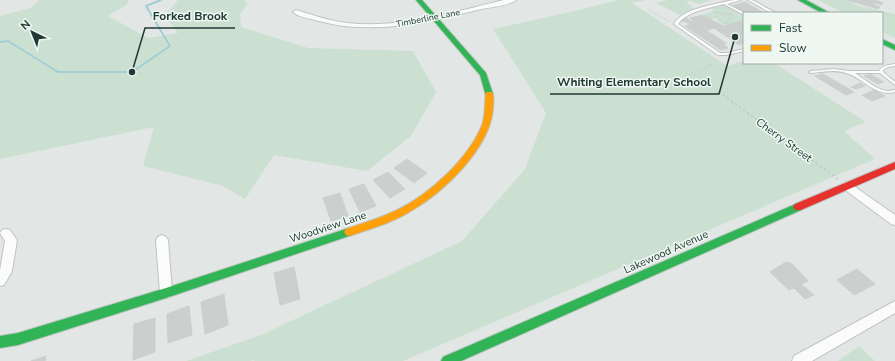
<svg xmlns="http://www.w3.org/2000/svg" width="895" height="361" font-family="'Nunito Sans',sans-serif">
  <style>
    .green { fill: #cbe0d1 }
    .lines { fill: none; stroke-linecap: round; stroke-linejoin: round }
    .stream { stroke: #a3ced5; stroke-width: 2 }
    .building { fill: #cbd0ce; stroke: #cbd0ce }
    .lane-casing { stroke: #bfc4c2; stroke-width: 2 }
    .street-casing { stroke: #bfc4c2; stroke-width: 2 }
    .fast-casing { stroke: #bec5c2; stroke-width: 2 }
    .slow-casing { stroke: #bec5c2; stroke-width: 2 }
    .jam-casing { stroke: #bec5c2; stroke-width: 2 }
    .path-far1 { stroke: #bfc7c5; stroke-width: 1; stroke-dasharray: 1.5 2; stroke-linecap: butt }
    .path { stroke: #bfc7c5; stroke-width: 1.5; stroke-dasharray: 2 3; stroke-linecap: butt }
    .lane { fill: #fbfbfb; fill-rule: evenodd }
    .street { fill: #fbfbfb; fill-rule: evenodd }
    .fast { fill: #30b455; fill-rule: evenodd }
    .slow { fill: #ff9f0a; fill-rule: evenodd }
    .jam { fill: #e5322d; fill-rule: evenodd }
    .labels { text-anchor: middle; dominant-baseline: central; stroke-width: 3; stroke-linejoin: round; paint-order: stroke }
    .far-street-label { font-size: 9px; fill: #213933; stroke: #eff7f3 }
    .street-label { font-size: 11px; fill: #213933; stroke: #eff7f3 }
    .leader { fill: none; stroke: #213933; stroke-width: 1.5 }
    .callout-dot { fill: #213933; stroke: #eff7f3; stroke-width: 1.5 }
    .callout-label { font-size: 12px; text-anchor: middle; font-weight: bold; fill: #213933; stroke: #eff7f3; stroke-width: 3; stroke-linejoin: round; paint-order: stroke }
  </style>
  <rect width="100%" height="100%" fill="#e2e7e5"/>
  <path class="green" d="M40 0H129L126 5 108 16 148 38 178 33 165 16 178 0H245L247 4 240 14 241 27 308 48 413 51 436 92 411 136 367 171 274 155 245 199 223 186 143 166 154 127 0 159V16L30 8Z
    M618 0H647L632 3 727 66 744 61V63H774L866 122 844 131 875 159 403 361H254V360L250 361H186L261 335 462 241 525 169 546 113 493 29 570 12Z
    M667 0H713L698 4 691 1 686 2 694 9 680 15 656 3Z
    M818 0H846L859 6 895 14V38L882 32V13H844Z
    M722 4 744 17 742 18 744 20 724 25 719 22 716 18 710 19 703 15 713 11 712 7Z
    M859 346 875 361H838Z"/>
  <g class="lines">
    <path class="stream" d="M0 42 8 41 58 72H132L170 46 146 6 161 0"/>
  </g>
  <path class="building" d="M847 0H875L883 3 882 5 874 3 872 4 880 7 878 9Z
    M745 2 764 13H744L732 6Z
    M703 15 723 26 744 20V43L739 45 714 28 708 30 699 26 726 43 723 44 728 48 721 50 685 26 691 24 682 21 686 18 692 22 694 21 690 18Z
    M823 74 854 92 846 95 815 76Z
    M870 74 884 82 878 84 864 76Z
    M860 83 865 86 856 89 851 87Z
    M875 90 885 96 872 101 862 95Z
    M407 159 427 173 414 183 394 168Z
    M388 172 405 189 390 198 373 180Z
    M364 184 376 206 360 212 349 189Z
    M340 193 348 216 331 221 323 198Z
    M786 262 792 264 808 281 801 284 814 295 805 299 794 288 789 290 770 272Z
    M294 267 300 299 280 305 274 273Z
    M857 269 875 284 854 295 837 280Z
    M224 294 228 325 205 334 201 302Z
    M189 306 192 335 168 343 167 314Z
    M155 318V352L133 360 134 324Z
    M46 356 45 361H31Z"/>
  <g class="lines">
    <g class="lane-casing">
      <path id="lane" d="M734 0H741L727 4 745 13H744V15L724 4C710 8 687 11 678 24L720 53H727L744 49V51L727 55H718L674 24C675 22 676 20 678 19 688 8 720 3 734 0Z
        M748 0H752L776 13H771Z
        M895 64V66L888 67 883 70V72L895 82V85L880 73H855C864 79 878 91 889 91 889 91 894 90 895 90V92C874 97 864 78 846 73 835 69 822 72 811 73L809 72 811 71 834 69 849 71H879C882 65 889 65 895 64Z"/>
    </g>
    <g class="street-casing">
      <path id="street" d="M504 0H516C508 6 491 7 481 9 426 23 371 36 315 20 308 18 298 17 293 12L296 10C313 15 329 21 347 23 400 29 453 12 504 0Z
        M848 182 895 215V225L891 224 844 189 843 186 844 183Z
        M6 229 10 230 17 240 12 271 4 285 0 286V270L5 241 0 233 2 230Z
        M162 235 166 237 168 240 172 293 170 297 166 298 162 297 160 293 156 240 158 237Z
        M895 301V313L812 361H792L794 356Z"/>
    </g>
    <g class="fast-casing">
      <path id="fast" d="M416 0H422L486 73 493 94 492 96H486L480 75Z
        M798 0H806L830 13H822Z
        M882 39 895 45V50L882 44Z
        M798 203 801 204 803 207 801 210 461 361H441L443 357Z
        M349 228 352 229 354 232 352 235 166 298 18 345 0 348V336L18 333 166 288Z"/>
    </g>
    <g class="slow-casing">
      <path id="slow" d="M486 92H492C495 98 493 104 493 110 489 149 444 192 411 211 392 223 370 229 349 236L346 235 344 232 346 229C363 223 381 218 397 210 429 195 469 158 482 125 486 114 484 102 486 92Z"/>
    </g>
    <g class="jam-casing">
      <path id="jam" d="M895 162V169L801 210H795L793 207 795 204Z"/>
    </g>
    <path class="path-far1" d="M649 10 669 21
      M714 12 732 15 733 17 729 22 722 24
      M715 64 692 73 720 93"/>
    <path class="path" d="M719 92 839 180"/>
    <use href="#lane" class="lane"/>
    <use href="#street" class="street"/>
    <use href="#fast" class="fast"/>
    <use href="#slow" class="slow"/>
    <use href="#jam" class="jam"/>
  </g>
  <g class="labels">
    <g class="far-street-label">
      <text transform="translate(428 18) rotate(-11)">Timberline Lane</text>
    </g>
    <g class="street-label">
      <text transform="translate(784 140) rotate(36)">Cherry Street</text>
      <text transform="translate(328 227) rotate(-18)">Woodview Lane</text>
      <text transform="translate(666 252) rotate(-24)">Lakewood Avenue</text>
    </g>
  </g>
  <path class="leader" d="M132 72L145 28H235M735 37L719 94H550"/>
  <g class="callout-dot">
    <circle cx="132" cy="72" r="4"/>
    <circle cx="735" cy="37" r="4"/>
  </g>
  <g class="callout-label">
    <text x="190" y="20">Forked Brook</text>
    <text x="634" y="86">Whiting Elementary School</text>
  </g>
  <rect x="743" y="12" width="140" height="52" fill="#eff7f3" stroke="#9daba6"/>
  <rect x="751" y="25" width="20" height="6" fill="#30b455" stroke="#9daba6"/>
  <text x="779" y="32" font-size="12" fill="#213933">Fast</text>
  <rect x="751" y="45" width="20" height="6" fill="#ff9f0a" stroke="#9daba6"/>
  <text x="779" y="52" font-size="12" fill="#213933">Slow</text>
  <g transform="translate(32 32) rotate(317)" stroke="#eff7f3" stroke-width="3" paint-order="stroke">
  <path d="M0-3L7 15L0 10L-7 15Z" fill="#213933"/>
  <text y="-6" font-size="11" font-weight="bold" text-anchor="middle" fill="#213933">N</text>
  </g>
</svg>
